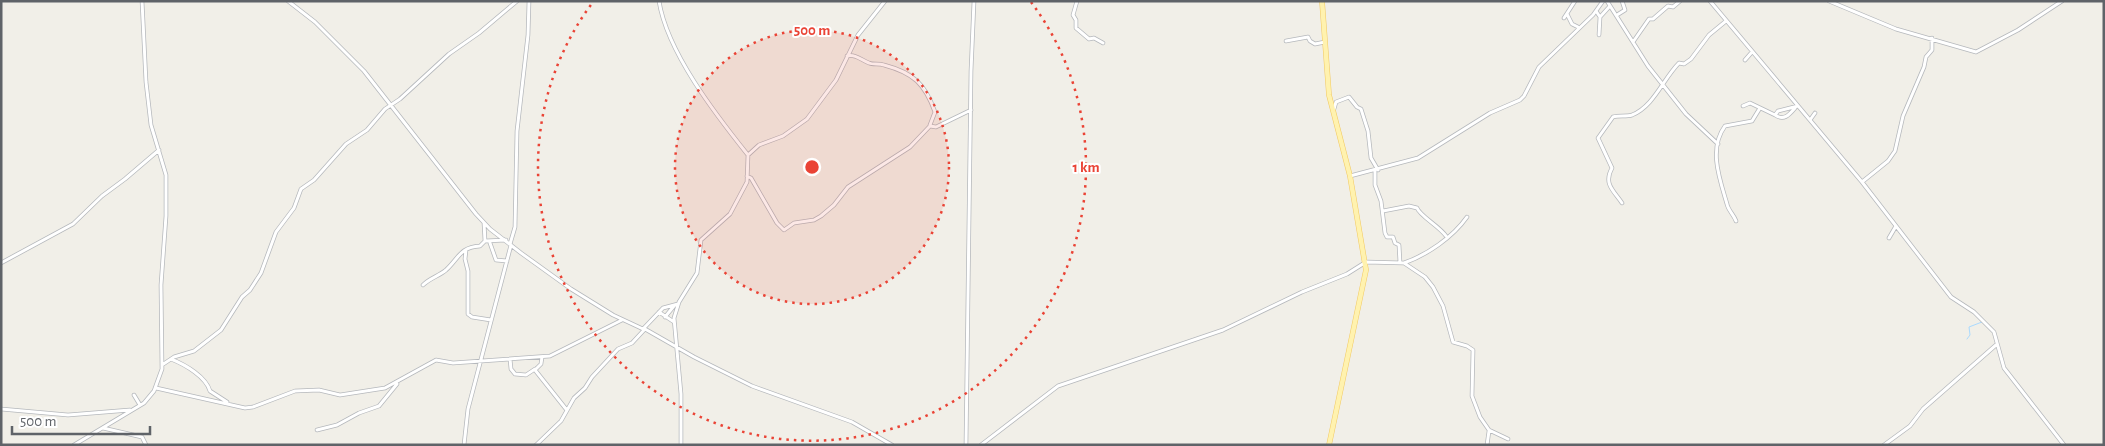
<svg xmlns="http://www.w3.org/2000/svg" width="2105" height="446" font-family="'Alegreya Sans',sans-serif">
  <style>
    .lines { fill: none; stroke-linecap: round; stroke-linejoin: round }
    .stream { stroke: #aadaff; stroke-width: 1 }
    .minor-casing { stroke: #b5b8bc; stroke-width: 4.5 }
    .major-casing { stroke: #f2c960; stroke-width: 5.5 }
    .minor { stroke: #fff; stroke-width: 3 }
    .major { stroke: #fff2af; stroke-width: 4.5 }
    .ring { fill: none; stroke: #ea4335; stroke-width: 2.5; stroke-dasharray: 2.5 5 }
    .centre { fill: #ea4335; stroke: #fff; stroke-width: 2.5 }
    .ring-label { font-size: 15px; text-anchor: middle; font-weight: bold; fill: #ea4335; stroke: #fff; stroke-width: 4; stroke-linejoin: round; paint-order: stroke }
  </style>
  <rect width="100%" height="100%" fill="#f1efe8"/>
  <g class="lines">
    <path class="stream" d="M1967 339 1970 335 1969 327 1982 322"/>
    <g class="minor-casing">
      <path id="minor" d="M288 1 315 22 364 71 476 214 490 229 521 253 571 289 613 315 643 329 663 308 678 304
        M659 1C667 52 716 115 748 155
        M1077 1 1073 15 1076 20V28L1089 39 1094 38 1103 43
        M1607 1 1648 66 1686 114 1718 144
        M1710 1 1862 182 1951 297 1974 312 1994 332 2004 368 2064 445
        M1829 1 1896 29 1976 52 2018 30 2062 1
        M1596 11 1600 17 1599 35
        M1567 14 1572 24 1578 27
        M1617 15 1625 10 1622 1
        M1600 17 1610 6
        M1564 18 1575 1
        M1286 41 1308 37 1310 41 1315 44 1325 42
        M1633 42 1649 19H1653L1668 6 1673 7 1680 1
        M847 56C856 54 861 60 869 63 873 65 879 63 884 65 914 73 925 84 935 112L930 125
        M1745 60 1752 52
        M1743 106 1750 103 1775 115 1778 111 1798 106
        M1334 109 1336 102 1349 97 1357 107 1361 109 1368 131 1371 158 1378 170
        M1775 115C1784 121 1789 115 1795 108
        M1810 120 1815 113
        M1375 170V185L1381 201 1385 233 1387 237H1393L1395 243 1399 245 1400 263
        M747 176 751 178 777 223 784 230 794 223 814 220 821 216 834 205 848 187 910 147 930 126 936 127 971 110
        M1350 176 1418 158 1490 113 1520 100 1524 96 1539 67 1593 15 1603 1
        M1862 182 1888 161 1895 151 1903 116 1924 67 1926 57 1932 50V38
        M1622 203C1614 191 1603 184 1612 168L1598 138 1613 117C1619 115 1626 117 1632 115 1654 106 1663 79 1679 63L1684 64 1691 59 1709 35 1726 21
        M1383 211 1409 206 1417 208C1420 216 1439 226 1446 236
        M1736 221C1734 215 1728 210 1727 204 1720 180 1708 149 1725 126L1752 121 1760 108
        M484 223 485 241
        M1889 238 1896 226
        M490 243 496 260 507 261
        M510 244 515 227 517 131 528 35 529 1
        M466 250 465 259 468 271V314L472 317 491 320
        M1 263 73 224 102 196 125 179 159 150
        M1404 263C1427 255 1453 237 1467 217
        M423 285C430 278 439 276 446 270 459 258 460 247 480 246L485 241 506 240
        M659 312 674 322
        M665 317 674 306
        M645 329 694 357 752 386 852 422 892 445
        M542 357 541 364 535 370 566 409
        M171 359C186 365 206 377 210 391L227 402
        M510 359 511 369 515 374 526 375 535 369
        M162 365 174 357 194 351 221 330 242 297 250 290 261 273 276 232 294 208 301 189 314 180 346 144 367 130 385 109 400 99 449 54 479 33 517 1
        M156 388 245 408 253 407 295 391 319 390 340 395 385 388 436 360 453 363 550 356 622 320
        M134 395 140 405
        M1 409 68 415 130 410
        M103 428 142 437 146 445
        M317 430 337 425 359 413 379 406 397 384
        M74 445 144 403 154 391 162 369 161 285 166 216V175L151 125 146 82 142 1
        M464 445 468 409 511 245
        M536 445 561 421 574 398 585 388 592 377 618 349 632 343 645 329
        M681 445V394L674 318 679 302 697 273 701 240 730 214 738 199 747 182 748 155 759 145 783 136 807 119 836 80 858 35 885 1
        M966 445 971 71 974 1
        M981 445 1058 386 1223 330 1302 292 1347 274 1366 262 1404 263 1425 277 1433 287 1443 306 1453 342 1467 346 1473 350 1472 396 1480 417 1489 430 1508 439
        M1487 445 1489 431
        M1884 445 1910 426 1923 409 1996 345"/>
    </g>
    <g class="major-casing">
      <path id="major" d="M1322 1 1329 95 1350 176 1366 270 1329 445"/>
    </g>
    <use href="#minor" class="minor"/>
    <use href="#major" class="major"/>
  </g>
  <circle cx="812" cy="167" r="137" fill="#ea4335" fill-opacity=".12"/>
  <g class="ring">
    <circle cx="812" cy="167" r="137"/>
    <path d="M1031 2A274 274 0 1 1 593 2"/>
  </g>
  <circle cx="812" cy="167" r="8" class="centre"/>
  <g class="ring-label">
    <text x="812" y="35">500 m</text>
    <text x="1086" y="172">1 km</text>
  </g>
  <rect width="2105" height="446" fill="none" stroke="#5f6368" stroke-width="5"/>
  <path d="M12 426v8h138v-8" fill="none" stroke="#5f6368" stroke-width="2.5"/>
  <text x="20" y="426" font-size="15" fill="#5f6368" stroke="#ffffff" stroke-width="4" paint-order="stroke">500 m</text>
</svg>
